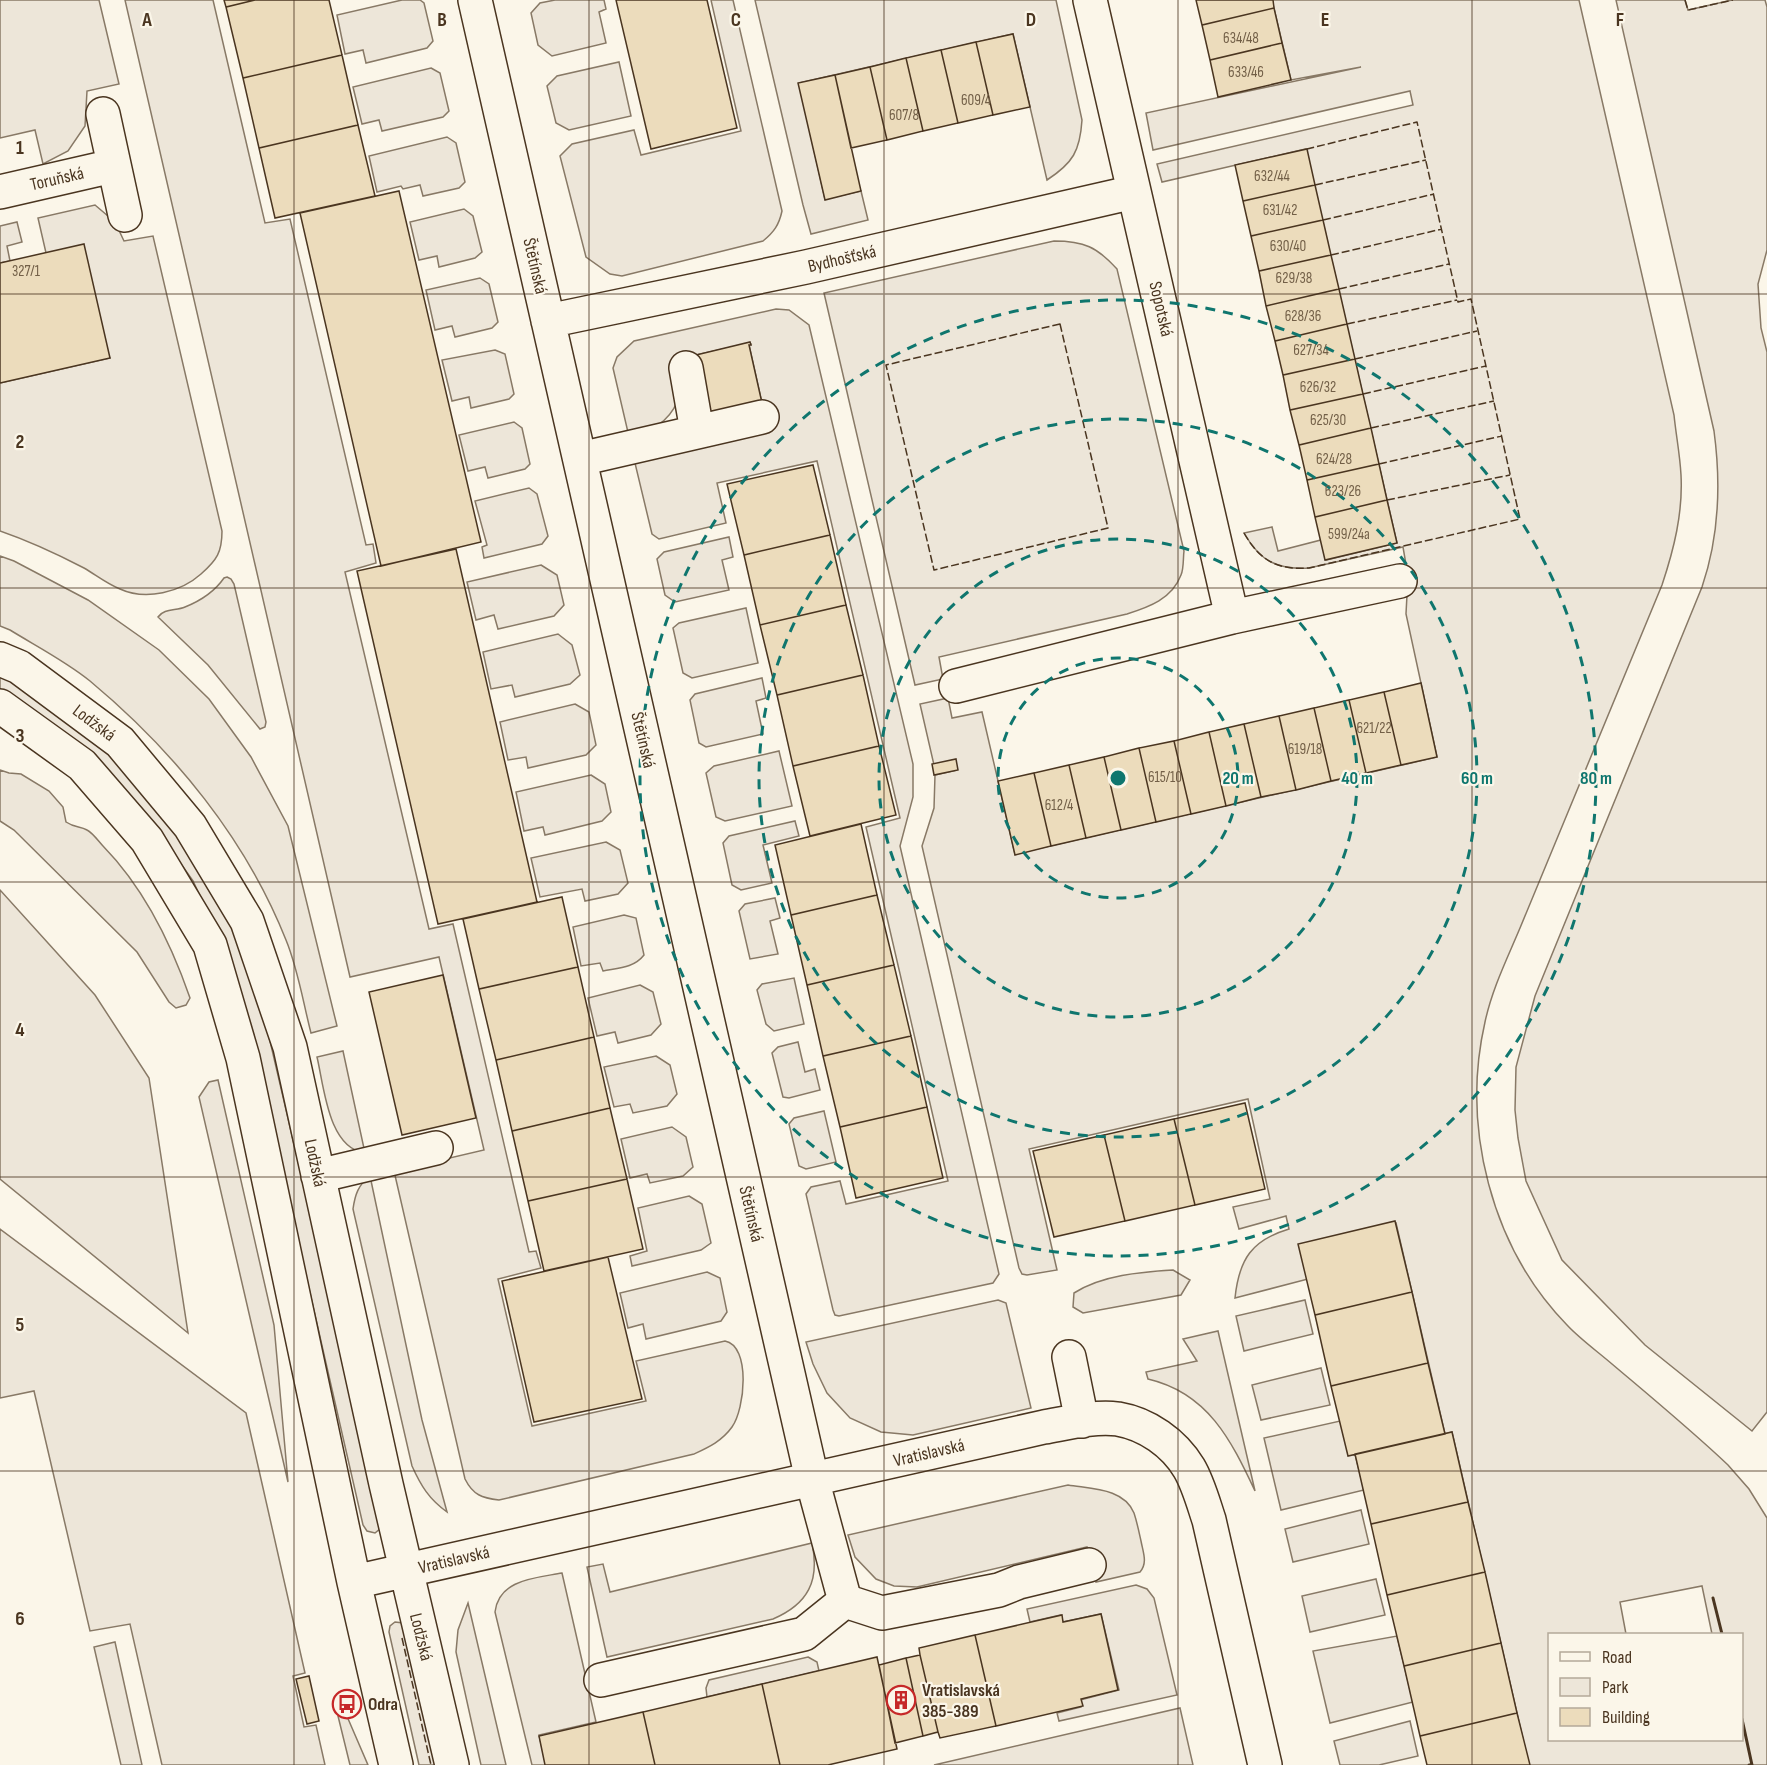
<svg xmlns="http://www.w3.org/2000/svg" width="1767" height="1765" font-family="'Sofia Sans Condensed',sans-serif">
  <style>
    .green { fill: #ede6d9; stroke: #887966; stroke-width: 1.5; fill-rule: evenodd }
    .building { fill: #ecdcbc; stroke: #4a3520; stroke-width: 1.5 }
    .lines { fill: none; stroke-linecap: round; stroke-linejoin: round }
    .minor-casing { stroke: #4a3520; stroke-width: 36 }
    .minor { stroke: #fbf6e9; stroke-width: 33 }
    .fence { stroke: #4a3520; stroke-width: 1.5; stroke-dasharray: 8 3; stroke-linecap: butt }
    .wall { stroke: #4a3520; stroke-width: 3 }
    .grid { fill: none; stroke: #4a3520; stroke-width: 1.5; stroke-opacity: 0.55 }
    .ring { fill: none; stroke: #0f766e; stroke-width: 3; stroke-dasharray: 10 8 }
    .labels { text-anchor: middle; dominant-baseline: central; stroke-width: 4.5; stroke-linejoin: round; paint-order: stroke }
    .number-label { font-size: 15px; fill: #725f47 }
    .street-label { font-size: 18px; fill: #4a3520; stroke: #fbf6e9 }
    .poi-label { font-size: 18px; font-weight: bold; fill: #4a3520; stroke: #fbf6e9; text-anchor: start }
    .grid-label { font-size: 20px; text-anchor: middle; font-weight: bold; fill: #4a3520; stroke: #fbf6e9; stroke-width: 4.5; stroke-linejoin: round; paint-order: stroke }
    .centre { fill: #0f766e; stroke: #fbf6e9; stroke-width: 3 }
    .ring-label { font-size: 18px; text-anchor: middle; font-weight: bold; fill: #0f766e; stroke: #fbf6e9; stroke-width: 4.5; stroke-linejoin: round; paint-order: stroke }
  </style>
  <rect width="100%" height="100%" fill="#fbf6e9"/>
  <path class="green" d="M0 0H99L119 84 87 91 85 126 68 151 43 164 35 130 0 138Z
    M125 0H213L265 223 290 219 366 545 373 544 376 563 345 572 429 929 453 924 529 1252 536 1251 541 1268 498 1279 532 1426 646 1401 636 1361 725 1341C751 1346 745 1409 732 1427 722 1441 709 1447 694 1454L499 1500C482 1498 473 1495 465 1479L394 1171 484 1150 439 957 350 977Z
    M402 0H420L424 3 433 41 427 48 366 63 363 50 345 54 337 15Z
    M555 0H604L606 9 599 12 606 43 552 56 538 45 531 13 540 3Z
    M711 0H733L782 211C779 225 774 232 763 241L622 276 610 274 586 257 560 156 572 144 634 130 641 155 741 131Z
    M755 0H1056L1082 120C1080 151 1073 163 1047 180L1013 34 799 83 825 199 861 191 868 220 811 234 803 205Z
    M1272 0H1579L1674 415C1676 435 1680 455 1681 475 1683 513 1674 549 1662 585L1520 928C1507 959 1492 989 1485 1022 1461 1127 1491 1247 1567 1325 1580 1339 1597 1351 1612 1364 1651 1397 1691 1430 1728 1465L1749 1489 1767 1518V1765H1529L1452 1432 1445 1434 1396 1223 1300 1245 1308 1279 1235 1298C1239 1259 1252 1240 1289 1229L1286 1216 1239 1229 1233 1207 1270 1199 1248 1099 1029 1149 1057 1270 1027 1275 1022 1274 1019 1268 922 846 934 808 935 775 957 770 934 765 920 704 948 698 952 718 982 712 1015 854 1437 757 1406 614 1408 576 1403 547 1309 568C1277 570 1260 561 1244 533L1272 527 1278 551 1321 540 1326 560 1397 543 1306 149 1162 182 1157 164 1413 105 1410 91 1153 150 1146 113 1361 67 1291 80ZM1702 1586 1712 1634H1742V1740H1550V1634H1626L1620 1602Z
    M1616 0H1685L1688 10 1732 0H1765L1767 7V250L1758 284 1761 328 1767 352V1412L1752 1431 1645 1345 1562 1260 1526 1181 1518 1138 1515 1110 1516 1067 1535 996 1702 587C1719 537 1721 483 1714 431Z
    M619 62 631 116 569 130 556 123 547 86 557 76Z
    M431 68 440 73 449 111 443 117 382 131 379 120 362 124 353 87Z
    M447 137 456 143 465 182 459 188 423 196 420 185 403 189 401 186 377 192 369 156Z
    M95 205 115 222 124 241 153 236 222 531C222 552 217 560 201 574 181 592 146 601 120 589 107 584 96 575 84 568 57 554 29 541 0 531V383L110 358 46 253 38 218Z
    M464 209 473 216 482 252 475 258 439 267 437 256 419 260 410 222Z
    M17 222 22 242 7 246 10 261 0 263V226Z
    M1054 241C1084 241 1097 247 1117 269L1184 551C1183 558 1184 568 1181 575 1172 599 1149 607 1127 614L939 657 943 679 915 685 824 293Z
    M480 278 489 284 498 322 492 328 455 337 452 326 435 330 426 290Z
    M776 309 789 310 809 325 913 764V797L900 846 999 1274 993 1283 839 1316 835 1315 833 1310 806 1194 811 1187 840 1181 846 1204 948 1181 866 827 900 818 817 461 717 483 726 523 659 539 652 534 634 459 762 403 749 345 751 344 750 343 677 359C677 370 680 393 677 402 669 422 649 432 630 441L613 368 617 357 634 341Z
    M495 350 505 354 514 394 509 399 471 408 469 397 452 401 442 360Z
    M514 422 522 428 530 464 525 469 488 478 485 467 468 471 459 435Z
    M529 488 537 494 548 536 542 544 484 558 482 547 487 545 475 501Z
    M729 537 733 557 722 560 729 590 675 602 665 595 657 559 664 552Z
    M0 556 14 561 88 600 159 650 209 699 251 757 288 826 337 1026 311 1033C303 1002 298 969 286 940 246 839 174 751 90 681 67 662 36 646 10 630L0 626Z
    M541 565 557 575 564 605 554 616 498 629 494 615 476 620 467 582Z
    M227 577 231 579 234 584 266 722 265 727 260 729 208 665 158 617C164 608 176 611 185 607 200 601 215 591 224 578Z
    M746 608 758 663 692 678 683 673 673 628 679 623Z
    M558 634 572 645 580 675 570 684 515 697 512 685 491 689 483 652Z
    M0 674 14 682 102 748 136 782 178 830 237 936 255 985 270 1041 382 1522 381 1528 375 1533 367 1531 363 1525 264 1092 214 926 193 881 149 819 0 695Z
    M762 678 766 698 756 701 763 734 706 747 699 743 690 700 695 694Z
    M575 704 589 712 596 745 586 755 528 768 526 757 508 760 500 722Z
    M779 751 792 806 725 821 716 817 706 773 714 766Z
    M0 770 9 773 21 774 49 791 63 807 66 822C75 828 80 826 87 830 93 833 99 842 103 846 144 888 171 943 190 998L186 1005 176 1008 169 1002 137 952 14 830 0 821Z
    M591 775 605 784 611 812 602 821 545 835 543 827 524 831 516 792Z
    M795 821 799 836 763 845 772 883 741 890 732 885 723 843 729 836Z
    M606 842 620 850 628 883 618 894 585 901 582 889 540 897 531 858Z
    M0 890 95 995 149 1078 188 1333 0 1179Z
    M775 898 780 918 770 921 778 954 750 959 739 911 745 904Z
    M624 915 636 918 644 955C634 968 618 968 603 971L600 963 581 966 573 927Z
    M794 978 804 1024 774 1031 766 1024 757 990 762 984Z
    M640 985 653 992 661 1024 651 1035 618 1043 615 1032 597 1036 588 998Z
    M798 1042 805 1072 815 1069 820 1090 789 1098 783 1097 772 1053 778 1047Z
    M343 1051 365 1153C328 1148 324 1086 317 1057Z
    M656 1056 670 1065 677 1094 667 1106 633 1113 630 1104 614 1107 604 1067Z
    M218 1080 274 1325 288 1482 199 1097 209 1082Z
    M824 1111 836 1162 806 1169 799 1166 789 1124 794 1118Z
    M672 1127 686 1137 693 1167 683 1176 650 1183 647 1174 630 1178 621 1139Z
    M370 1176 422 1420 447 1512C429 1499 421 1486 412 1466L353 1209C355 1195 358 1185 370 1176Z
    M689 1196 702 1204 711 1243 701 1250 632 1266 630 1256 647 1251 638 1208Z
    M0 1229 246 1413 305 1673 293 1676 304 1727 316 1725 325 1765H162L130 1624 90 1631 34 1391 0 1398Z
    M1173 1270 1190 1280 1181 1295 1083 1313 1073 1307 1074 1293C1102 1275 1141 1272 1173 1270Z
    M707 1272 720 1278 727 1312 721 1321 646 1339 643 1324 628 1328 620 1293Z
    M998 1300 1006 1303 1031 1408 913 1435 881 1432 850 1418 827 1393 813 1364 806 1342Z
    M1305 1300 1313 1334 1244 1351 1236 1316Z
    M1218 1331 1255 1491C1231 1440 1208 1393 1148 1379L1146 1372 1197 1361 1183 1339Z
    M1321 1368 1330 1405 1261 1420 1252 1385Z
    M1340 1421 1355 1454 1364 1490 1281 1510 1264 1438Z
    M1068 1485C1091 1489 1124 1488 1134 1513 1137 1522 1139 1532 1141 1541 1143 1552 1148 1563 1140 1572L1096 1582 1087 1547 917 1587 894 1586 876 1579 855 1557 848 1535Z
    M1361 1510 1369 1544 1293 1562 1285 1529Z
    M812 1543C820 1581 808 1604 773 1619L607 1657 587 1567 603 1564 610 1592Z
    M562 1573 596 1722 539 1735 546 1765H532L495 1612C499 1579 536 1578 562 1573Z
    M1376 1579 1385 1615 1310 1632 1302 1596Z
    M1136 1585 1147 1589 1154 1598 1177 1695 1059 1721 1057 1713 1081 1707 1080 1700 1119 1690 1101 1614 1063 1622 1061 1615 1030 1622 1027 1609Z
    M468 1603 506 1765H481L456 1652 458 1630Z
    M395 1622 403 1623 438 1765H419L389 1632 390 1626Z
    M1397 1636 1413 1702 1330 1723 1313 1651Z
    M115 1642 142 1765H121L94 1647Z
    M808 1657 817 1662 819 1671 707 1697 706 1688 709 1680Z
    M1180 1708 1193 1765H934Z
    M346 1714 368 1765H350L338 1716Z
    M1410 1721 1418 1756 1379 1765H1340L1334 1741Z"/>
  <path class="building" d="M224 0H255L226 7Z
    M255 0H329L342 55 243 78 226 7Z
    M616 0H707L737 128 651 149Z
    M1196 0H1273L1274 8 1202 25Z
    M1274 8 1282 43 1210 60 1202 25Z
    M1013 34 1030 107 993 115 976 42Z
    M976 42 993 115 958 123 941 50Z
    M1282 43 1291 80 1218 97 1210 60Z
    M941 50 958 123 923 131 906 58Z
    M342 55 358 125 259 148 243 78Z
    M906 58 923 131 887 140 870 67Z
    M870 67 887 140 851 148 835 75Z
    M835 75 861 191 825 200 798 83Z
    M358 125 375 196 275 218 259 148Z
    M1307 149 1315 185 1243 201 1235 165Z
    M1315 185 1323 220 1251 236 1243 201Z
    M399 191 481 542 381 566 300 213Z
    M1323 220 1331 255 1259 271 1251 236Z
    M84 244 110 358 0 383V263Z
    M1331 255 1339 289 1266 306 1259 271Z
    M1339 289 1347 324 1275 341 1266 306Z
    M1347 324 1355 359 1283 375 1275 341Z
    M750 342 751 345H749L762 403 711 415 696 355Z
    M1355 359 1363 394 1290 410 1283 375Z
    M1363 394 1371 428 1299 445 1290 410Z
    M1371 428 1379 464 1307 480 1299 445Z
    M1379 464 1387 500 1315 517 1307 480Z
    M813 465 830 535 744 555 727 484Z
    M1387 500 1397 543 1325 560 1315 517Z
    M830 535 846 605 760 625 744 555Z
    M456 549 537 902 438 924 357 571Z
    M846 605 863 675 777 695 760 625Z
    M863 675 879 746 793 766 777 695Z
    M1421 683 1437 757 1401 765 1384 692Z
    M1384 692 1401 765 1366 773 1349 700Z
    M1349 700 1366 773 1331 781 1314 708Z
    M1314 708 1331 781 1296 790 1279 716Z
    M1279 716 1296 790 1261 797 1244 724Z
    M1244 724 1261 797 1226 806 1209 732Z
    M1209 732 1226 806 1191 814 1174 741Z
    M1174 741 1191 814 1156 822 1139 748Z
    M879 746 896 815 810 836 793 766Z
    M1139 748 1156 822 1121 830 1104 757Z
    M1104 757 1121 830 1086 838 1069 765Z
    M956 759 958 770 934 775 932 764Z
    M1069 765 1086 838 1051 846 1034 773Z
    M1034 773 1051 846 1015 855 998 781Z
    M861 824 877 895 791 915 775 845Z
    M877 895 894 965 807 985 791 915Z
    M562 897 578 967 479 989 463 919Z
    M894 965 911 1036 823 1056 807 985Z
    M578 967 594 1037 496 1060 479 989Z
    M443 975 476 1118 402 1135 369 992Z
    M911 1036 927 1107 840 1127 823 1056Z
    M594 1037 610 1108 512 1131 496 1060Z
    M1245 1103 1265 1189 1195 1205 1174 1119Z
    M927 1107 943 1178 856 1198 840 1127Z
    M610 1108 627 1179 528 1201 512 1131Z
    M1174 1119 1195 1205 1125 1221 1104 1135Z
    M1104 1135 1125 1221 1054 1237 1033 1151Z
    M627 1179 643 1249 544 1271 528 1201Z
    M1395 1221 1412 1292 1315 1315 1298 1244Z
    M608 1257 642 1399 534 1422 502 1281Z
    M1412 1292 1428 1363 1331 1386 1315 1315Z
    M1428 1363 1445 1434 1348 1456 1331 1386Z
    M1452 1432 1468 1502 1371 1524 1355 1454Z
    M1468 1502 1485 1572 1387 1595 1371 1524Z
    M1485 1572 1501 1643 1404 1666 1387 1595Z
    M1101 1614 1118 1690 1081 1699 1083 1706 996 1726 975 1635 1062 1615 1063 1622Z
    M975 1635 996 1726 940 1738 938 1732 923 1736 906 1658 920 1655 919 1648Z
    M1501 1643 1517 1713 1420 1736 1404 1666Z
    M920 1655 938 1732 923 1736 906 1658Z
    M877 1657 897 1749 828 1765H780L762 1684Z
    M906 1658 923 1736 895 1743 879 1665Z
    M309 1676 319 1721 307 1724 296 1679Z
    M762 1684 780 1765H655L643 1712Z
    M643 1712 655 1765H545L539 1736Z
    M1517 1713 1530 1765H1427L1420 1736Z"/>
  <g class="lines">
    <g class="minor-casing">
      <path id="minor" d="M475 0 812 1479 845 1601
        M1090 0 1232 617
        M103 114 125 215
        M0 192 113 166
        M548 321 806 267 1134 192
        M686 368 697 431
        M580 459 762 417
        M0 659 19 667 120 742 190 826 247 921 290 1047 386 1484 452 1765
        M956 686 1232 617 1400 581
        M0 706 82 765 147 840 210 945 243 1058 354 1582 396 1765
        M318 1176 436 1148
        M1069 1357 1082 1421
        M354 1582 1044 1427C1067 1423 1094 1416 1118 1419 1147 1424 1174 1443 1189 1468 1198 1483 1203 1502 1209 1520L1265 1765
        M601 1680 804 1634 845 1601 882 1613 999 1590 1019 1582 1089 1565"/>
    </g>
    <use href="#minor" class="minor"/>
    <path class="fence" d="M1685 0 1688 10 1733 0
      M1315 185 1426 160
      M1323 220 1434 194
      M1331 255 1442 229
      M1339 289 1449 264
      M1060 324 1108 528 934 570 886 365Z
      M1347 324 1457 300
      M1355 359 1477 331
      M1363 394 1486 366
      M1371 428 1494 401
      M1379 464 1502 436
      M1387 500 1510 475
      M1244 533C1260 561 1277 570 1309 568L1520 519 1471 299 1458 302 1417 122 1307 149
      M402 1638 431 1765"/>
    <path class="wall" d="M1713 1598 1722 1634
      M1742 1719 1752 1765H1749"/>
  </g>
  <path class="grid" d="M294 0V1765M589 0V1765M884 0V1765M1178 0V1765M1472 0V1765M0 294H1767M0 588H1767M0 882H1767M0 1177H1767M0 1471H1767"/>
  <g class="ring">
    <circle cx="1118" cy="778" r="120"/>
    <circle cx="1118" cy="778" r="239"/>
    <circle cx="1118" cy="778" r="359"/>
    <circle cx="1118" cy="778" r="478"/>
  </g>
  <defs>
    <g id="building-ring" transform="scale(1.5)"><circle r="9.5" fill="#fbf6e9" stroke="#c62828" stroke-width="1.5"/><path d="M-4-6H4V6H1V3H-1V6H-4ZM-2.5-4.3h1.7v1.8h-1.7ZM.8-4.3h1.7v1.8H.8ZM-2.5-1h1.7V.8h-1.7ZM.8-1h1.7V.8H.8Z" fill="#c62828"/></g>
    <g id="bus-ring" transform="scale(1.5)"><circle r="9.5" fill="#fbf6e9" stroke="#c62828" stroke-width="1.5"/><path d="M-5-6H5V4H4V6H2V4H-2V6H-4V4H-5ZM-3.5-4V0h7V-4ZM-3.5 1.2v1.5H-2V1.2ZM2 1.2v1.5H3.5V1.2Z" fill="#c62828"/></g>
  </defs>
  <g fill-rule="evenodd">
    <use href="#building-ring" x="901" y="1700"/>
    <use href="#bus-ring" x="347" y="1704"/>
  </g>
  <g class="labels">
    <g class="number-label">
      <text x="1241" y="38">634/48</text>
      <text x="1246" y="72">633/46</text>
      <text x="976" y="100">609/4</text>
      <text x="904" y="115">607/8</text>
      <text x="1272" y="176">632/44</text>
      <text x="1280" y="210">631/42</text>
      <text x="1288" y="246">630/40</text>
      <text x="26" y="271">327/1</text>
      <text x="1294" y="278">629/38</text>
      <text x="1303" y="316">628/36</text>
      <text x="1311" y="350">627/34</text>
      <text x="1318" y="387">626/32</text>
      <text x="1328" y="420">625/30</text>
      <text x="1334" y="459">624/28</text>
      <text x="1343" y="491">623/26</text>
      <text x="1349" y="534">599/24a</text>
      <text x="1374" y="728">621/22</text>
      <text x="1305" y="749">619/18</text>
      <text x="1165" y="777">615/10</text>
      <text x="1059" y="805">612/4</text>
    </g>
    <g class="street-label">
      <text transform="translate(57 179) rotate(-13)">Toruňská</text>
      <text transform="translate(842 259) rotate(-13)">Bydhošťská</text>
      <text transform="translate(535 266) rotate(77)">Štětínská</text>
      <text transform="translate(1161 309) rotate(77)">Sopotská</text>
      <text transform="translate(94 723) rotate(37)">Lodžská</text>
      <text transform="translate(643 740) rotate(77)">Štětínská</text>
      <text transform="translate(315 1163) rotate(78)">Lodžská</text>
      <text transform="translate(751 1214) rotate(77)">Štětínská</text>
      <text transform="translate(929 1453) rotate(-13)">Vratislavská</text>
      <text transform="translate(454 1560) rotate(-13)">Vratislavská</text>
      <text transform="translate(421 1637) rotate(76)">Lodžská</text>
    </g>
    <g class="poi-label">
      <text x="922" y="1690">Vratislavská<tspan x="922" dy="21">385-389</tspan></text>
      <text x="368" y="1704">Odra</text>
    </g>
  </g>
  <g class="grid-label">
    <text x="147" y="26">A</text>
    <text x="442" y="26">B</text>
    <text x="736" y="26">C</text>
    <text x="1031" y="26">D</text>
    <text x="1325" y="26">E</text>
    <text x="1620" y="26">F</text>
    <text x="20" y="154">1</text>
    <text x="20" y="448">2</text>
    <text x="20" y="742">3</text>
    <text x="20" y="1036">4</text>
    <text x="20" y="1331">5</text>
    <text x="20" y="1625">6</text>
  </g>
  <circle cx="1118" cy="778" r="9" class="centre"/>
  <g class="ring-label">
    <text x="1238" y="784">20 m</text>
    <text x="1357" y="784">40 m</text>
    <text x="1477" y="784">60 m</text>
    <text x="1596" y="784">80 m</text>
  </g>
  <rect x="1548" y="1633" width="195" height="108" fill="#fbf6e9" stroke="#b4a999" stroke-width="1.5"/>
  <rect x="1560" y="1652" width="30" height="9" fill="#fbf6e9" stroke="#b4a999" stroke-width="1.5"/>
  <text x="1602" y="1663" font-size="18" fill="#4a3520">Road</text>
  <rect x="1560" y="1678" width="30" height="18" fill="#ede6d9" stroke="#b4a999" stroke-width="1.5"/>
  <text x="1602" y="1693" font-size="18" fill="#4a3520">Park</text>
  <rect x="1560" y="1708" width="30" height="18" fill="#ecdcbc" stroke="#b4a999" stroke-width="1.5"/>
  <text x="1602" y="1723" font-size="18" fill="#4a3520">Building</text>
</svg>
